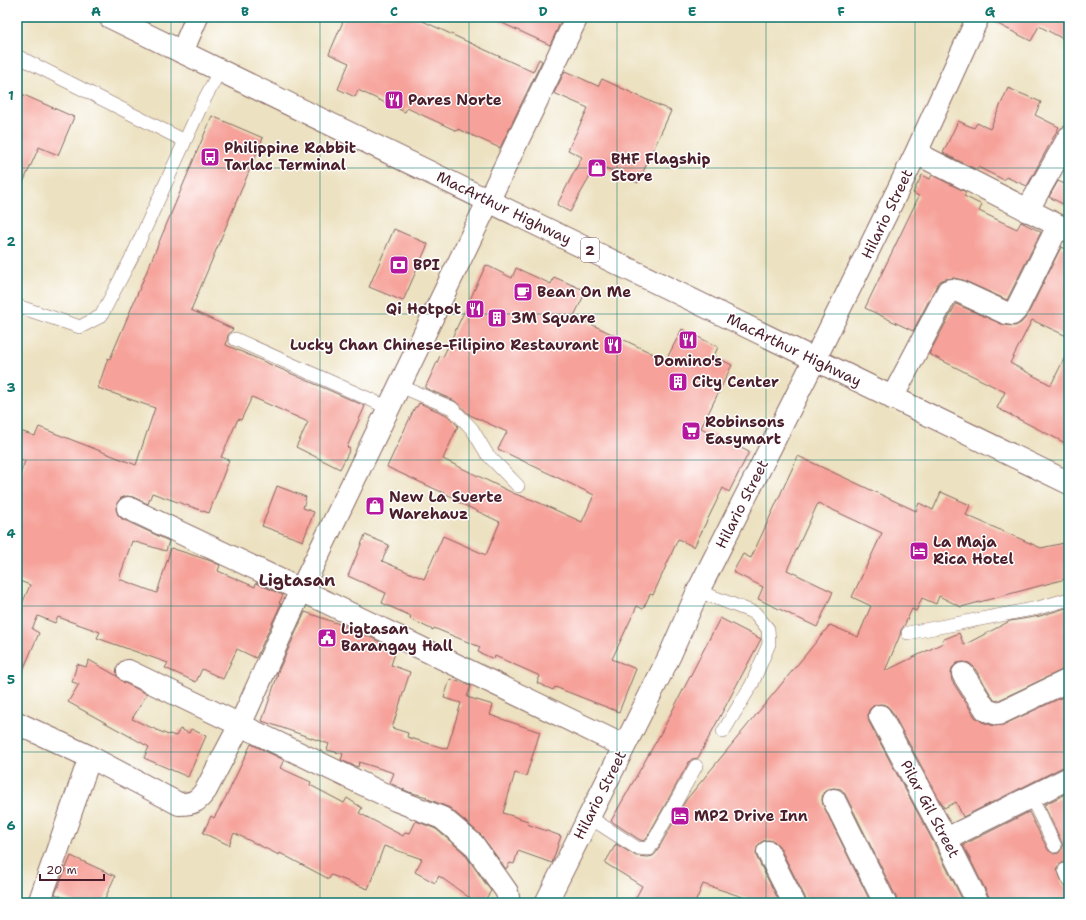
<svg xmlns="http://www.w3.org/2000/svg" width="1086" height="920" font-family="'Shantell Sans',sans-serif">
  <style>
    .building { fill: #f6a199 }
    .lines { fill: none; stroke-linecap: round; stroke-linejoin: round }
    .service-casing { stroke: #83635f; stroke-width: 14 }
    .minor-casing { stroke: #83635f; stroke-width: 24 }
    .trunk-casing { stroke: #83635f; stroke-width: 24 }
    .service { stroke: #fff; stroke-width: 13 }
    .minor { stroke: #fff; stroke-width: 22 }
    .trunk { stroke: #fff; stroke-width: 22 }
    .grid { fill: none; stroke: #0f766e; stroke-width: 1; stroke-opacity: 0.55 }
    .labels { text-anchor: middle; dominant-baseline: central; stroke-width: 3; stroke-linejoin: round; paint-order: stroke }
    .shield { fill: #fff; stroke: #80626b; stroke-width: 1 }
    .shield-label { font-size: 14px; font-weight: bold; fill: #4a1f2b }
    .poi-label { font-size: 15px; font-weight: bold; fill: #4a1f2b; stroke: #fff; text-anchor: start }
    .street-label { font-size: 15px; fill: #4a1f2b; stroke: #fff }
    .quarter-label { font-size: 17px; font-weight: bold; fill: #4a1f2b; stroke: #fff }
    .neatline { fill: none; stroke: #0f766e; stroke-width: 1.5 }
    .grid-label { font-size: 13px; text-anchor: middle; font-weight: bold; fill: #0f766e }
  </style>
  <rect width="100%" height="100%" fill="#fff"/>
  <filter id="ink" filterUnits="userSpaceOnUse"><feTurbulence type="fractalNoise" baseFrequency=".025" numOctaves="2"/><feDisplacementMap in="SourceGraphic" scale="8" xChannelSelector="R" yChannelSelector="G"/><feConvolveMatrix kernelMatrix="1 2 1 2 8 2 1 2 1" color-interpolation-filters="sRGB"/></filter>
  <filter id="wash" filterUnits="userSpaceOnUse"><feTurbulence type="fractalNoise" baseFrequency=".012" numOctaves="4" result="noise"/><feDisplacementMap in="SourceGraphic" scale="16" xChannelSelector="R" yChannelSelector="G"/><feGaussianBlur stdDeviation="0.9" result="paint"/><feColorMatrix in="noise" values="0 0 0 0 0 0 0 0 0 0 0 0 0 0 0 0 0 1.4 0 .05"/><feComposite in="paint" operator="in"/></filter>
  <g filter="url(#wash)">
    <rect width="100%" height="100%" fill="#ece1c0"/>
    <g id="blocks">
      <path class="building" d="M345 17H414L533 72 539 59 542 61 500 148 458 129 457 131 407 108 405 112 358 90 355 97 338 89 349 63 329 54Z
        M489 17H563L550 45Z
        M990 17H1069V42L1039 26 1031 41 990 20Z
        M565 71 598 86 602 79 671 111 638 183 597 164 570 212 557 205 582 157 568 150 588 108 554 93Z
        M1008 88 1041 102 1035 115 1059 127 1027 186 1006 177 1004 180 978 167 977 170 943 153 958 121 974 128 977 123 990 129Z
        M17 92 74 117 58 155 39 147 17 196Z
        M212 116 263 138 191 310 233 329 228 335 226 345 365 406 347 447 350 449 340 469 296 447 308 422 252 397 241 420 238 419 221 457 229 460 209 513 152 493 148 504 133 497 127 496 121 498 117 503 116 509 118 515 122 519 169 541 166 551 132 541 119 579 157 593 171 548 208 560 220 565 218 571 255 587 256 583 283 595 279 603 281 604 256 658 237 649 223 679 202 669 196 682 165 668 168 663 97 638 100 632 58 617 55 623 38 616 32 629 39 633 17 684V616L30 585 17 580V483L25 461 17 458V430L35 436 39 427 136 465 155 408 98 388 108 358 110 359Z
        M922 175 930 179 932 175 966 192 964 196 982 205 979 211 1017 229 1021 222 1041 232 1007 300 963 280 954 278 945 279 940 281 937 285 913 331 865 308 919 196 913 193Z
        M1058 181 1069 186V207L1049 197Z
        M394 229 428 244 403 301 369 287Z
        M1061 247 1069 251V337L1032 320 1010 363 1051 385 1069 349V445L997 408 1005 392 929 354 956 304 1004 325 1015 326 1021 323 1027 316Z
        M486 265 512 278 516 268 551 284 554 277 586 291 574 316 666 360 682 329 718 347 714 356 732 365 701 428 749 452 729 492 723 488 694 547 678 539 653 595 650 594 643 609 637 606 612 659 636 669 619 712 555 687 553 690 537 683 540 676 495 656 494 659 478 652 480 647 434 628 433 630 410 619 411 616 382 603 386 593 348 576 365 535 389 545 382 561 424 579 443 536 486 555 500 522 458 502 459 500 387 467 415 407H417L419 403 447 415 458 426 443 459 515 494 533 500 582 522 594 495 498 449 507 432 470 415 455 401 425 388 440 356 443 357Z
        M798 456 916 511 919 503 933 510 941 492 970 505 966 515 1041 548 1069 542V578L961 607 939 596 936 604 922 598 916 611 912 609 904 626 901 630 900 635 885 671 943 643 942 640 959 633 964 645 1010 621 1040 616 1069 607V668L1064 669 997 701 994 700 974 667 969 663 963 662 957 663 952 668 951 674 952 681 975 717 982 722 994 726 1003 725 1069 694V766L1063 767 963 817 956 802 944 808 891 710 886 705 881 704 874 705 869 710 868 716 869 722 935 845 964 903H897L896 897 845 794 841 789 834 788 828 789 823 793 822 800 823 805 871 903H806L805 897 779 846 774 841 768 840 763 841 758 845 756 852 757 858 780 903H761L703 884 695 903H633L642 886 605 863 616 844 636 856 648 857 653 856 656 853 686 800 830 625 858 637 871 606 852 597 882 533 818 503 787 570 833 592 817 627 758 599 763 587 733 572 743 554 751 558Z
        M277 486 306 497 303 508 314 512 303 541 262 526Z
        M305 612 348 627 357 631 356 632 366 635 396 650 391 665 410 672 392 728 408 733 407 737 447 749 461 703 444 698 450 679 471 686 467 697 493 705 490 715 540 732 526 776 515 773 503 813 528 821 527 824 561 836 552 863 518 851 514 864 510 863 506 869 481 835 450 808 426 798 427 797 409 792 390 783 394 773 359 762 358 767 352 765 341 760 343 754 327 750 329 744 262 721 278 674H277Z
        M720 618 761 639 698 758 692 759 689 762 645 841 640 840 611 821 662 731Z
        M89 660 117 676 123 682 147 694 132 719 168 735 169 734 176 736 180 729 189 733 191 729 206 736 188 777 144 758 149 747 68 702 79 684 72 682 77 664 86 667Z
        M251 744 284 760 280 768 311 782 310 785 344 803 347 798 362 808 359 813 403 836 405 832 410 833 416 821 436 829 464 853 491 891 483 903H477L439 876 435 883 415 872 422 859 384 846 368 889 331 875 329 879 280 853 279 855 234 833 229 845 203 833 211 816 214 818 228 793Z
        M1069 792V863H1062L1059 865 1057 869 1062 883 1064 886 1069 888V903H990L989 897 963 845 1029 812 1048 850 1054 854 1059 853 1063 847 1062 843 1044 805Z
        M71 856 115 876 103 903H76L55 894Z"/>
    </g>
  </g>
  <g filter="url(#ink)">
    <use href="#blocks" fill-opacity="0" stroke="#83635f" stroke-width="1"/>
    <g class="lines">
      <g class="service-casing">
        <path id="service" d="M17 56 185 141
          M17 306 80 327 101 316 133 255 201 106 220 70
          M235 339 389 408
          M400 386 452 408 472 429 487 454 518 486
          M698 591 755 613 768 629 769 644 752 684 723 732
          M908 633 1038 608 1069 599
          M1031 797 1055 846
          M589 817 637 848 649 849 696 766
          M1065 870 1069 880"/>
      </g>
      <g class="minor-casing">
        <path id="minor" d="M182 52 197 17
          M916 153 1069 231
          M1027 211 1069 137
          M892 398 948 291 952 290 958 291 1006 313 1012 314 1016 310 1058 226
          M128 508 301 590 624 746
          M128 671 396 800 442 818 473 844 507 892 509 903
          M963 674 986 710 998 714 1069 680
          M880 716 946 839 978 903
          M17 723 90 757 179 804C194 804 198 801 206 790L240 725 301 590 577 17
          M834 800 885 903
          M946 839 1069 778
          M768 852 794 903
          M39 903 90 757
          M546 903 670 655 698 591 814 361 916 153 978 17"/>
      </g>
      <g class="trunk-casing">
        <path id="trunk" d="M110 17C430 171 749 329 1069 483"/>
      </g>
      <use href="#service" class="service"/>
      <use href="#minor" class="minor"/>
      <use href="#trunk" class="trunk"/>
    </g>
  </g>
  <path class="grid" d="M171 17V903M320 17V903M469 17V903M617 17V903M766 17V903M915 17V903M17 168H1069M17 314H1069M17 460H1069M17 606H1069M17 752H1069"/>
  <defs>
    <g id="restaurant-square" transform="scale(1)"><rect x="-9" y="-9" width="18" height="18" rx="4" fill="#b5179e" stroke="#fff"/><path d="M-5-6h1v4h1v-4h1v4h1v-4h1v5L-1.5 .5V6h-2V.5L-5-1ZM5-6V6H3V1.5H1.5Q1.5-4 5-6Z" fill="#fff"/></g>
    <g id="bus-square" transform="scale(1)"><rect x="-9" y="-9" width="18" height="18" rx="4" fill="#b5179e" stroke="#fff"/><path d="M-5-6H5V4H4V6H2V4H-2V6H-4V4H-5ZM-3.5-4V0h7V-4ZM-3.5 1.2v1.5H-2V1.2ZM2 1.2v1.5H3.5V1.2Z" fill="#fff"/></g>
    <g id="shop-square" transform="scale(1)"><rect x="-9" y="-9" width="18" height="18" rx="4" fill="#b5179e" stroke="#fff"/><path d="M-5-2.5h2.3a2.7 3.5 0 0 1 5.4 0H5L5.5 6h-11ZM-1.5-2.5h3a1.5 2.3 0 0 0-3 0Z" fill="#fff"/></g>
    <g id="bank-square" transform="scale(1)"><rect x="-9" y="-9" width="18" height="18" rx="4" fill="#b5179e" stroke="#fff"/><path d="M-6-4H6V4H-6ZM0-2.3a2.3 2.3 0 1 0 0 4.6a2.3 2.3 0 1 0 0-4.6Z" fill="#fff"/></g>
    <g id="cafe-square" transform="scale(1)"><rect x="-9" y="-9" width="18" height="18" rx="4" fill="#b5179e" stroke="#fff"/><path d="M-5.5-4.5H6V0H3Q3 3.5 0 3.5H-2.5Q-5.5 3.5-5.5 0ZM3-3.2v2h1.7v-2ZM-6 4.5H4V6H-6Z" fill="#fff"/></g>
    <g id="building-square" transform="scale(1)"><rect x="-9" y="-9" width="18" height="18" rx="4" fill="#b5179e" stroke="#fff"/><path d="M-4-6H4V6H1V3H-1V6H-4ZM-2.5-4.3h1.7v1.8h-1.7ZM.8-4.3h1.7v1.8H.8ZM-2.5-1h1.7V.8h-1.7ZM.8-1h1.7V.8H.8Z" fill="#fff"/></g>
    <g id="supermarket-square" transform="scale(1)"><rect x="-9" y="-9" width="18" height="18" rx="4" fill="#b5179e" stroke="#fff"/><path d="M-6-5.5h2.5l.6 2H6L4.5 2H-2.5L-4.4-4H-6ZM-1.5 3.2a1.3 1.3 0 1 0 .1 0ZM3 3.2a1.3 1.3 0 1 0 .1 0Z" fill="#fff"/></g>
    <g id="hotel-square" transform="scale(1)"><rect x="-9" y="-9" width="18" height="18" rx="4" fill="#b5179e" stroke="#fff"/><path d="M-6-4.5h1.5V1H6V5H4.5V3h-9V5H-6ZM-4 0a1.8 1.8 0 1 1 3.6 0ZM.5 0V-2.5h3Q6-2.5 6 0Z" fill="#fff"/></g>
    <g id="civic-square" transform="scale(1)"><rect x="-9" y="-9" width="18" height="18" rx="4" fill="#b5179e" stroke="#fff"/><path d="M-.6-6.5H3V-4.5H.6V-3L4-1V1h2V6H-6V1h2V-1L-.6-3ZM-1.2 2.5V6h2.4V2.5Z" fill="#fff"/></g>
  </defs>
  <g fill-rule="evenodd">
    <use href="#restaurant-square" x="394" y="100"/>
    <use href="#bus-square" x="210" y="157"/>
    <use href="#shop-square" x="597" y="168"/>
    <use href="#bank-square" x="399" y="265"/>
    <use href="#cafe-square" x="523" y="292"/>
    <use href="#restaurant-square" x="475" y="309"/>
    <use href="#building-square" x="497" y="318"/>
    <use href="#restaurant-square" x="688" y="340"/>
    <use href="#restaurant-square" x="613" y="345"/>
    <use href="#building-square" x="678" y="382"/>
    <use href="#supermarket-square" x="691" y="431"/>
    <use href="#shop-square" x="375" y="506"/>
    <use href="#hotel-square" x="919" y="551"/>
    <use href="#civic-square" x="327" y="638"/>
    <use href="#hotel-square" x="680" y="816"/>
  </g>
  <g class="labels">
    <rect class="shield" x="581" y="238" width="18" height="24" rx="3"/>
    <g class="shield-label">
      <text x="590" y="250">2</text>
    </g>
    <g class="poi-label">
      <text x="408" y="100">Pares Norte</text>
      <text x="224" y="148">Philippine Rabbit<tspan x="224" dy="17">Tarlac Terminal</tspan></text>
      <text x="611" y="159">BHF Flagship<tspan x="611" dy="17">Store</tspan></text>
      <text x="413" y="265">BPI</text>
      <text x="537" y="292">Bean On Me</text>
      <text x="461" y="309" text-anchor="end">Qi Hotpot</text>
      <text x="511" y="318">3M Square</text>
      <text x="599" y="345" text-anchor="end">Lucky Chan Chinese-Filipino Restaurant</text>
      <text x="688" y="361" text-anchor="middle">Domino's</text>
      <text x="692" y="382">City Center</text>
      <text x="705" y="422">Robinsons<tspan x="705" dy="17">Easymart</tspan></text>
      <text x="389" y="497">New La Suerte<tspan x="389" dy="17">Warehauz</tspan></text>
      <text x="933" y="542">La Maja<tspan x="933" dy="17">Rica Hotel</tspan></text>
      <text x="341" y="629">Ligtasan<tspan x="341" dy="17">Barangay Hall</tspan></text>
      <text x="694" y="816">MP2 Drive Inn</text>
    </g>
    <g class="street-label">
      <text transform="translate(504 208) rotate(26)">MacArthur Highway</text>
      <text transform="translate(887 214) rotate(-64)">Hilario Street</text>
      <text transform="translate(794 350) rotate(26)">MacArthur Highway</text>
      <text transform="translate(742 504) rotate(-63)">Hilario Street</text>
      <text transform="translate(600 795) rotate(-63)">Hilario Street</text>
      <text transform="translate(930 809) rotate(62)">Pilar Gil Street</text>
    </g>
    <g class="quarter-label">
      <text x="297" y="580">Ligtasan</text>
    </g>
  </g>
  <rect width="1086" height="920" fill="none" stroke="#fff" stroke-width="44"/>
  <path d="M40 874v6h64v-6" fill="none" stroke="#4a1f2b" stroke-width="2"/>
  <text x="46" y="874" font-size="12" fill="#4a1f2b" stroke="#ffffff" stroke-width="3" paint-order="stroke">20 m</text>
  <rect x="22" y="22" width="1042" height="876" class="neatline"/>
  <g class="grid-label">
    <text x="96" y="16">A</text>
    <text x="245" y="16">B</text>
    <text x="394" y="16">C</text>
    <text x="543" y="16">D</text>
    <text x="692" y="16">E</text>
    <text x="841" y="16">F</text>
    <text x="990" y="16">G</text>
    <text x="11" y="100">1</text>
    <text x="11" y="246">2</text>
    <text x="11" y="392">3</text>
    <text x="11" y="538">4</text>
    <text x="11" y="684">5</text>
    <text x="11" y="830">6</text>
  </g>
</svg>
